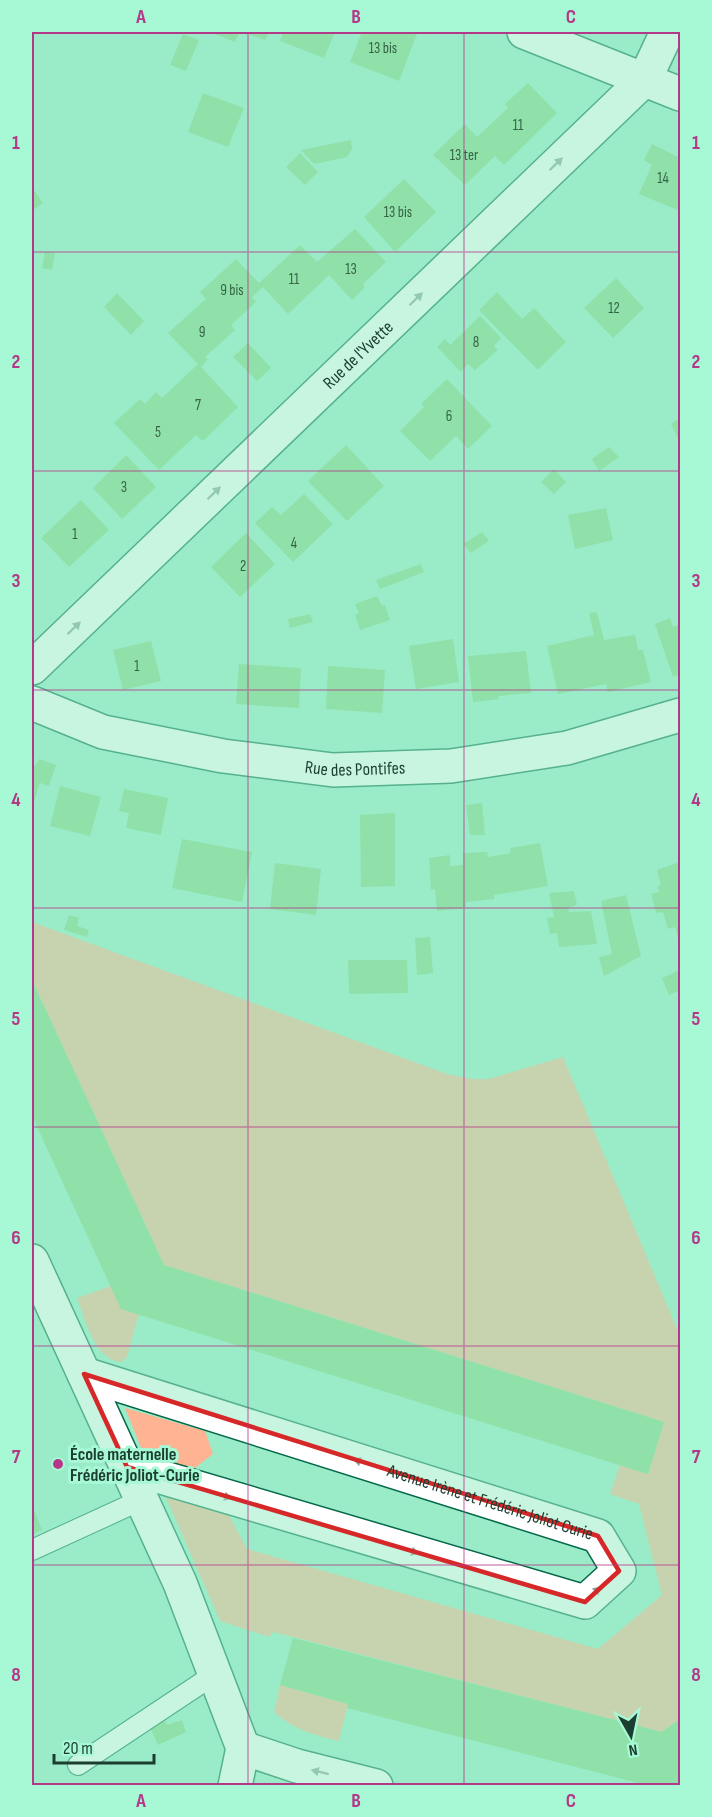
<svg xmlns="http://www.w3.org/2000/svg" width="712" height="1817" font-family="'Sofia Sans Condensed',sans-serif">
  <style>
    .green { fill: #feb392 }
    .building { fill: #84d186 }
    .lines { fill: none; stroke-linecap: round; stroke-linejoin: round }
    .lane-casing { stroke: #04684a; stroke-width: 22 }
    .street-casing { stroke: #04684a; stroke-width: 36 }
    .lane { stroke: #fff; stroke-width: 20 }
    .street { stroke: #fff; stroke-width: 33 }
    .oneway { fill: #8e9e98 }
    .marked { fill: none; stroke: #d62828; stroke-width: 4.5; stroke-linejoin: round }
    .grid { fill: none; stroke: #b43888; stroke-width: 1.5; stroke-opacity: 0.55 }
    .poi-dot { fill: #b43888; stroke: #a6f9d4; stroke-width: 2 }
    .labels { text-anchor: middle; dominant-baseline: central; stroke-width: 6; stroke-linejoin: round; paint-order: stroke }
    .number-label { font-size: 15px; fill: #366346 }
    .street-label { font-size: 18px; fill: #1c3e30; stroke: #a6f9d4 }
    .poi-label { font-size: 18px; font-weight: bold; fill: #1c3e30; stroke: #a6f9d4; text-anchor: start }
    .neatline { fill: none; stroke: #b43888; stroke-width: 2 }
    .grid-label { font-size: 20px; text-anchor: middle; font-weight: bold; fill: #b43888 }
  </style>
  <rect width="100%" height="100%" fill="#99ecc7"/>
  <path class="green" d="M32 922 447 1074 473 1079H489L563 1057 680 1336V1719L662 1732 285 1635 273 1632 269 1637 220 1621 164 1493 228 1513 247 1549 598 1649 662 1595 639 1504 610 1494 620 1465 648 1474 664 1422 164 1265 32 980Z
    M111 1286 139 1314 127 1357 121 1362C95 1361 85 1319 77 1298Z
    M125 1408 205 1431 213 1454 192 1470 144 1455Z
    M280 1685 348 1704 339 1741C314 1735 294 1730 274 1712Z"/>
  <path class="building" d="M210 32H240L235 42Z
    M242 32H269L265 40Z
    M283 32H335L324 58 280 41Z
    M362 32H410L417 34 399 81 350 62Z
    M183 34 199 40 186 71 170 65Z
    M528 83 557 113 504 165 495 156 465 185 433 155 465 124 477 137 508 108 505 104Z
    M203 93 244 108 228 147 188 132Z
    M351 140 352 149 347 157 314 164 301 150Z
    M652 144 680 158V211L639 194 652 165 644 160Z
    M300 153 318 172 305 185 286 167Z
    M404 179 436 212 395 252 364 217Z
    M32 187 43 203 32 211Z
    M355 229 386 262 363 284 365 287 352 300 329 275 288 314 263 287 252 297 256 302 231 325 235 330 205 357 208 359 201 367 238 407 203 441 196 435 159 470 114 423 140 399 145 404 156 392 162 398 198 364 168 333 206 299 200 292 236 259 259 283 300 245 317 262Z
    M45 252 55 253 52 270 42 268Z
    M616 278 644 308 613 338 584 308Z
    M497 292 522 319 534 308 566 342 538 370 479 310Z
    M117 293 144 321 131 335 104 307Z
    M480 316 501 338 494 346 498 350 475 370 468 364 461 372 437 347 445 339 450 345Z
    M248 343 271 368 257 381 233 357Z
    M447 379 492 426 468 449 456 436 430 461 400 431 424 407 421 404Z
    M680 418V443L671 424Z
    M346 445 384 486 347 521 308 481Z
    M609 447 619 457 599 471 592 459Z
    M126 455 156 487 122 519 93 488Z
    M554 469 566 482 554 494 541 482Z
    M304 494 333 524 293 562 255 523 272 507 281 515Z
    M81 500 109 530 69 567 41 538Z
    M606 508 613 540 575 549 568 515Z
    M482 532 489 541 471 553 463 544Z
    M246 533 275 564 240 597 211 567Z
    M421 564 424 572 380 589 376 580Z
    M377 596 382 606 385 605 390 620 360 630 355 615 359 613 355 604Z
    M597 612 604 640 635 635 638 650H643L651 682 608 692 606 684 558 694 547 646 594 635 589 613Z
    M310 614 313 622 290 628 288 619Z
    M670 618 673 627 680 624V674L673 677 655 624Z
    M453 639 459 682 416 689 409 646Z
    M151 641 161 681 123 690 113 650Z
    M526 651 531 693 498 696 499 699 473 702 468 656Z
    M239 664 301 668 299 708 236 704Z
    M328 666 385 670 382 713 326 709Z
    M39 759 56 765 49 786 40 783 32 807V764L36 765Z
    M60 786 101 797 90 836 50 826Z
    M124 789 168 798 161 835 126 828 129 813 119 811Z
    M482 803 485 835H470L466 805Z
    M395 813V886L361 887 360 815Z
    M182 839 252 852 242 902 172 888Z
    M540 843 548 886 494 895V899L466 902V908L437 911 435 889 431 890 429 858 450 855V866L463 865V853L487 852 488 857 511 853 510 848Z
    M680 862V943L675 927 668 929 663 912 656 913 651 894 659 892 657 886 661 885 657 870Z
    M275 863 321 869 316 915 270 909Z
    M574 891 577 905 568 908 569 912 591 911 597 944 559 947 557 933 550 934 547 918 554 917 549 893Z
    M626 895 641 956 604 976 599 957 612 954 601 901Z
    M69 915 79 918 77 926 89 930 87 937 64 930Z
    M430 937 433 973 417 975 415 938Z
    M348 960H407L408 993 349 994Z
    M680 970V996L678 991 669 995 662 978Z
    M32 980 164 1265 664 1422 648 1474 121 1309 32 1116Z
    M32 1505 42 1530 32 1535Z
    M293 1638 662 1732 680 1719V1785H646L347 1708 348 1704 280 1685Z
    M164 1719 167 1725 182 1720 186 1732 158 1745 149 1725Z"/>
  <g class="lines">
    <g class="lane-casing">
      <path id="lane" d="M32 1550 141 1500
        M78 1765 215 1674"/>
    </g>
    <g class="street-casing">
      <g id="street">
        <path d="M524 32 680 94"/>
        <path id="s1" d="M32 668 645 79 667 32"/>
        <path id="s2" d="M32 703 103 732 223 756 333 770 451 766 567 748 680 715"/>
        <path d="M32 1261 180 1583 243 1748 235 1786"/>
        <path id="s3" d="M84 1374 598 1536 619 1571 585 1602 127 1467"/>
        <path d="M243 1748 297 1766 376 1786"/>
      </g>
    </g>
    <use href="#lane" class="lane"/>
    <use href="#street" class="street"/>
  </g>
  <defs><path id="oneway-solid" d="M-6-.8H1V-3.2L6.5 0L1 3.2V.8H-6Z" transform="scale(1.5)"/></defs>
  <g class="oneway">
    <use href="#oneway-solid" transform="translate(556 164) rotate(-44)"/>
    <use href="#oneway-solid" transform="translate(416 299) rotate(-44)"/>
    <use href="#oneway-solid" transform="translate(214 493) rotate(-44)"/>
    <use href="#oneway-solid" transform="translate(74 628) rotate(-44)"/>
    <use href="#oneway-solid" transform="translate(362 1462) rotate(-163)"/>
    <use href="#oneway-solid" transform="translate(223 1496) rotate(16)"/>
    <use href="#oneway-solid" transform="translate(410 1551) rotate(16)"/>
    <use href="#oneway-solid" transform="translate(594 1593) rotate(-43)"/>
    <use href="#oneway-solid" transform="translate(320 1772) rotate(-166)"/>
  </g>
  <path d="M0 0H712V1817H0ZM84 1374 598 1536 619 1571 585 1602 127 1467Z" fill="#99ecc7" fill-opacity=".55" fill-rule="evenodd"/>
  <path class="marked" d="M84 1374 598 1536 619 1571 585 1602 127 1467Z"/>
  <path class="grid" d="M248 32V1786M464 32V1786M32 252H680M32 471H680M32 690H680M32 908H680M32 1127H680M32 1346H680M32 1565H680"/>
  <circle class="poi-dot" cx="58" cy="1464" r="6"/>
  <g class="labels">
    <g class="number-label">
      <text x="383" y="48">13 bis</text>
      <text x="518" y="125">11</text>
      <text x="464" y="155">13 ter</text>
      <text x="663" y="178">14</text>
      <text x="398" y="212">13 bis</text>
      <text x="351" y="269">13</text>
      <text x="294" y="279">11</text>
      <text x="232" y="290">9 bis</text>
      <text x="614" y="308">12</text>
      <text x="202" y="332">9</text>
      <text x="476" y="342">8</text>
      <text x="198" y="405">7</text>
      <text x="449" y="416">6</text>
      <text x="158" y="432">5</text>
      <text x="124" y="487">3</text>
      <text x="75" y="534">1</text>
      <text x="294" y="543">4</text>
      <text x="243" y="566">2</text>
      <text x="137" y="666">1</text>
    </g>
    <g class="street-label">
      <text stroke="none"><textPath href="#s1" startOffset="452">Rue de l'Yvette</textPath></text>
      <text stroke="none"><textPath href="#s2" startOffset="332">Rue des Pontifes</textPath></text>
      <text stroke="none"><textPath href="#s3" startOffset="426">Avenue Irène et Frédéric Joliot Curie</textPath></text>
    </g>
    <g class="poi-label">
      <text x="70" y="1454">École maternelle<tspan x="70" dy="21">Frédéric Joliot-Curie</tspan></text>
    </g>
  </g>
  <rect width="712" height="1817" fill="none" stroke="#a6f9d4" stroke-width="66"/>
  <g transform="translate(631 1736) rotate(171)" stroke="#a6f9d4" stroke-width="4.5" paint-order="stroke">
  <path d="M0-4.5L10 22L0 15L-10 22Z" fill="#1c3e30"/>
  <text y="-9" font-size="16" font-weight="bold" text-anchor="middle" fill="#1c3e30">N</text>
  </g>
  <path d="M54 1754v9h100v-9" fill="none" stroke="#1c3e30" stroke-width="3"/>
  <text x="63" y="1754" font-size="18" fill="#1c3e30" stroke="#a6f9d4" stroke-width="4.5" paint-order="stroke">20 m</text>
  <rect x="33" y="33" width="646" height="1751" class="neatline"/>
  <g class="grid-label">
    <text x="141" y="23">A</text>
    <text x="356" y="23">B</text>
    <text x="571" y="23">C</text>
    <text x="16" y="149">1</text>
    <text x="696" y="149">1</text>
    <text x="16" y="368">2</text>
    <text x="696" y="368">2</text>
    <text x="16" y="587">3</text>
    <text x="696" y="587">3</text>
    <text x="16" y="806">4</text>
    <text x="696" y="806">4</text>
    <text x="16" y="1025">5</text>
    <text x="696" y="1025">5</text>
    <text x="16" y="1244">6</text>
    <text x="696" y="1244">6</text>
    <text x="16" y="1463">7</text>
    <text x="696" y="1463">7</text>
    <text x="16" y="1681">8</text>
    <text x="696" y="1681">8</text>
    <text x="141" y="1807">A</text>
    <text x="356" y="1807">B</text>
    <text x="571" y="1807">C</text>
  </g>
</svg>
